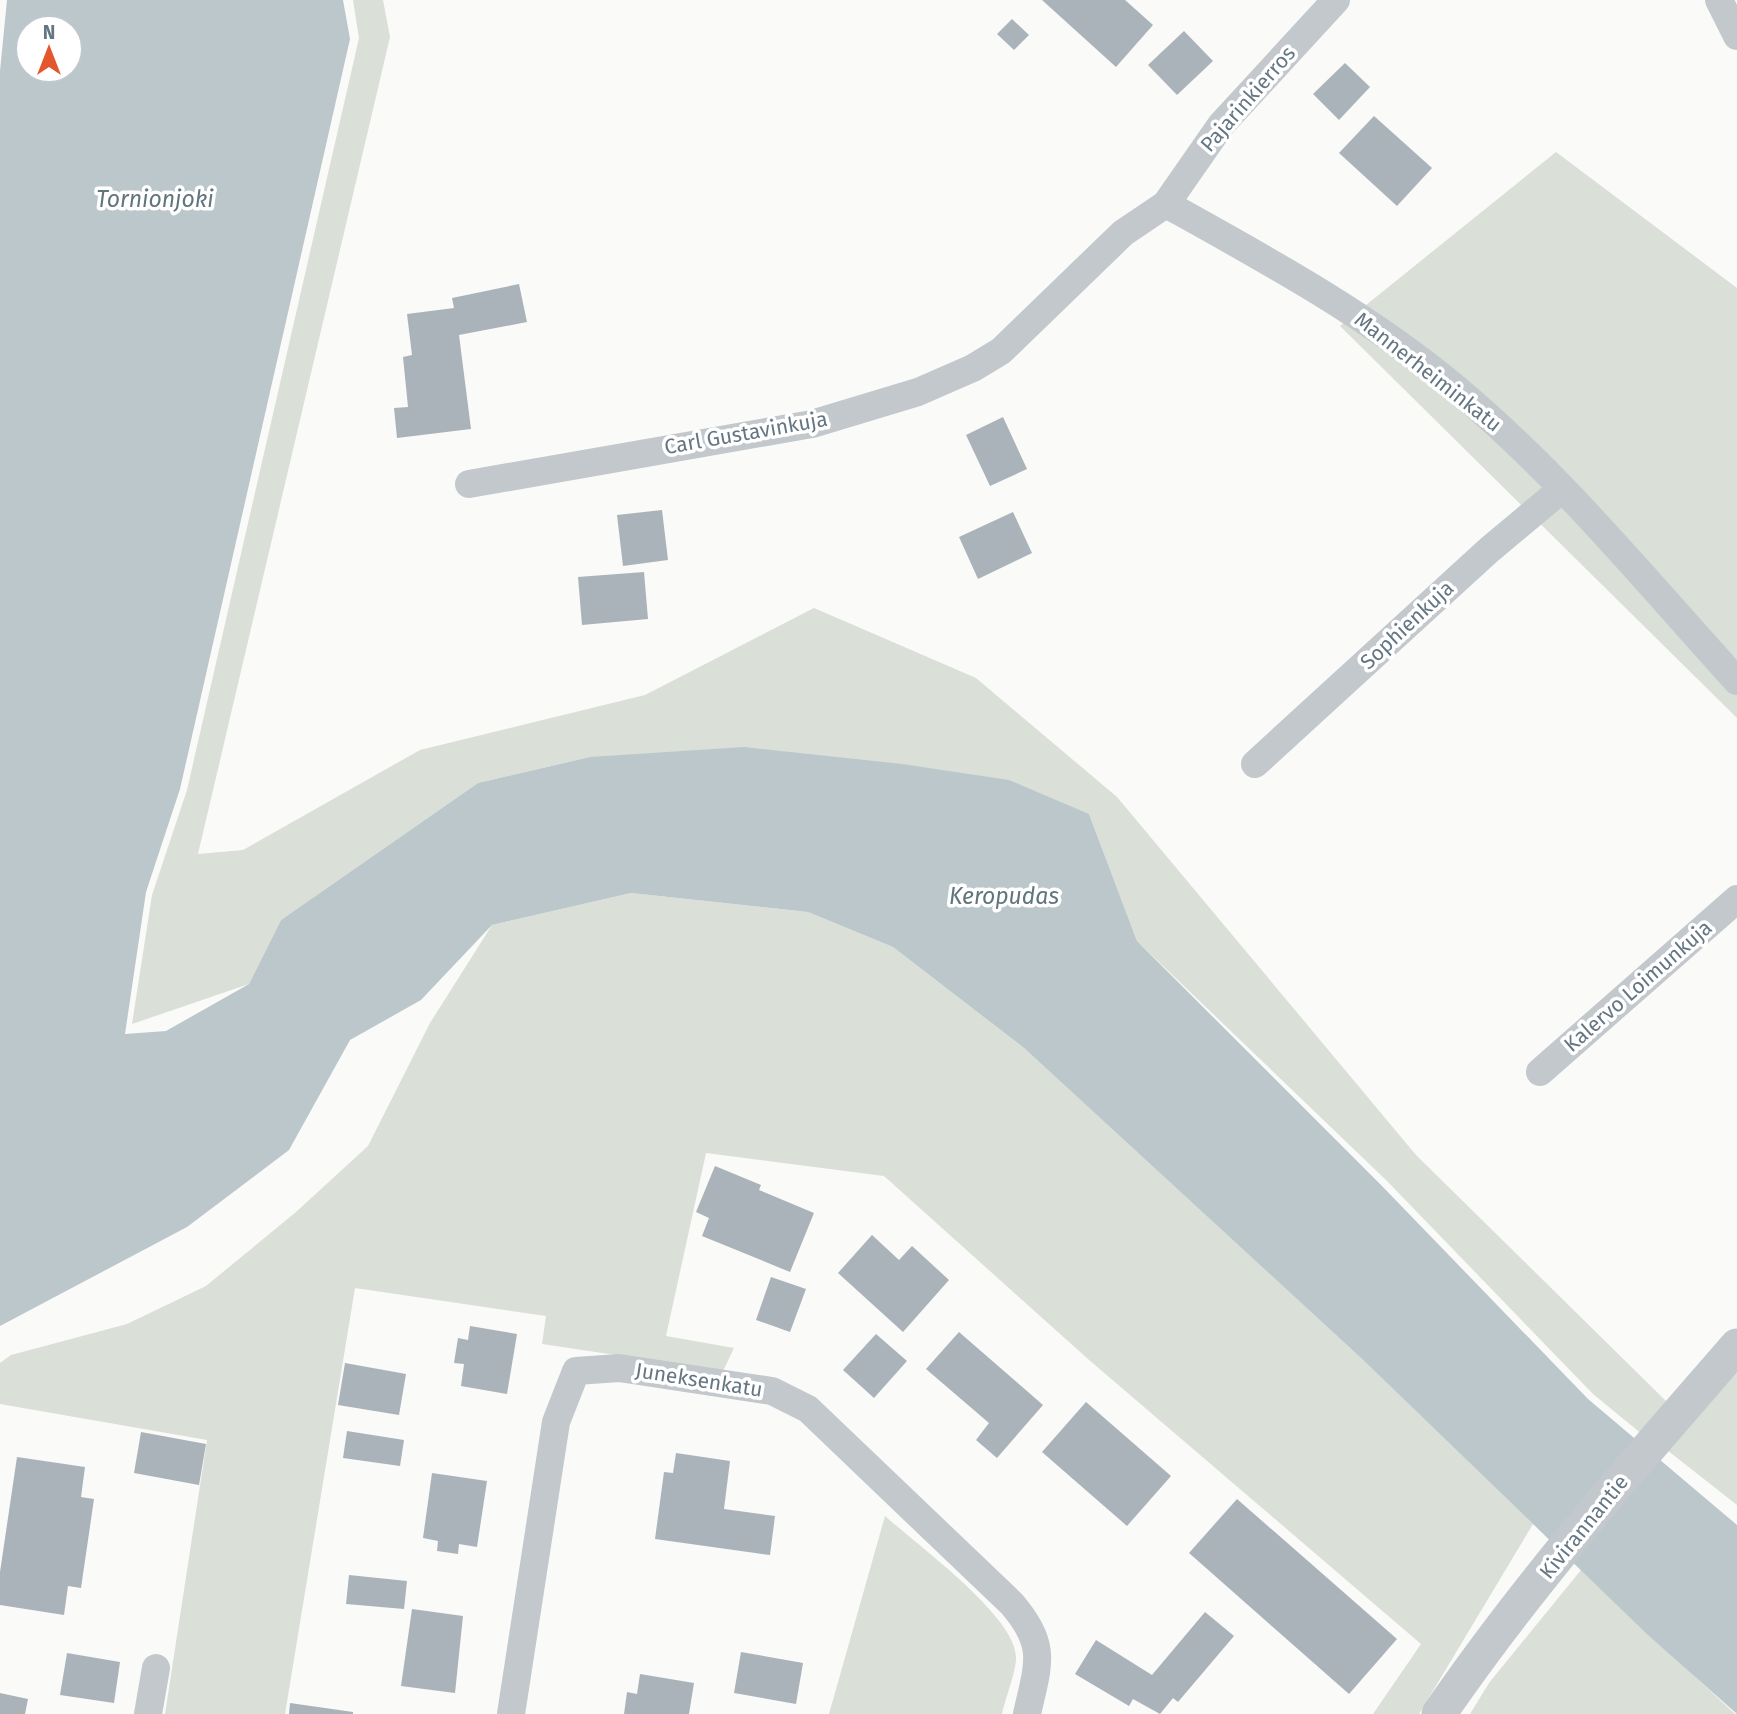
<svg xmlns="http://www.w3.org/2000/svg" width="1737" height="1714" font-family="'Fira Sans',sans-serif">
	<rect width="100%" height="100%" fill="#fafaf8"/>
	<g fill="#dadfd7">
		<path d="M353 0H383L390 37 198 854 243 850 420 750 645 695 814 608 976 678 1117 797 1416 1155 1668 1403 1643 1435 1593 1394 1387 1181 1137 941 1089 814 590 757 478 783 281 920 249 984 132 1024 152 895 187 790 359 38Z"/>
		<path d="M1556 152 1737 288V718L1340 326Z"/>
		<path d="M631 893 808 912 893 947 1024 1048 1361 1358 1533 1524 1419 1714H1373L1421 1644 1088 1359 884 1176 706 1153 666 1336 734 1348 723 1371 542 1344 546 1316 355 1288 285 1714H165L207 1440 0 1404V1363L11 1355 127 1324 206 1286 296 1212 368 1146 430 1023 492 925Z"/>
		<path d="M1737 1373V1505L1667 1450Z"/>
		<path d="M885 1516C916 1544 1014 1615 1016 1656 1017 1670 1005 1699 1002 1714H829Z"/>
		<path d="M1581 1570 1735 1714H1470L1489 1683Z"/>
	</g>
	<path fill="#bbc7cb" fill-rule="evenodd" d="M7 0H343L350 39 180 789 146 892 125 1034 166 1031 249 984 281 920 478 783 590 757 744 747 902 764 1009 780 1089 814 1137 941 1381 1185 1588 1399 1737 1525V1714L1648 1635 1361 1358 1024 1048 893 947 808 912 631 893 492 925 421 1000 350 1040 289 1150 187 1227 0 1326V71ZM28 28H70V70H28Z"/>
	<g fill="#aab3b9">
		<path d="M1042 0H1125L1153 25 1116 67Z"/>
		<path d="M1012 19 1029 35 1014 50 997 34Z"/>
		<path d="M1184 31 1213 61 1177 95 1148 65Z"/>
		<path d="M1345 63 1370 87 1339 120 1313 94Z"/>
		<path d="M1374 116 1432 168 1397 206 1339 153Z"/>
		<path d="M519 284 527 322 459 335 471 429 397 438 394 408 408 407 403 357 412 355 407 314 454 308 452 298Z"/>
		<path d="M1003 417 1027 469 990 486 966 435Z"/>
		<path d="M662 510 668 560 623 566 617 515Z"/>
		<path d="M1013 512 1032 553 978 579 959 537Z"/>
		<path d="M644 572 648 619 582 625 578 577Z"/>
		<path d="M715 1166 761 1185 759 1190 814 1213 790 1272 702 1236 709 1218 696 1212Z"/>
		<path d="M872 1235 899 1260 912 1246 949 1280 903 1332 838 1273Z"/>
		<path d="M771 1277 806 1289 790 1332 756 1320Z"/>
		<path d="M470 1326 517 1334 507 1394 461 1386 464 1364 454 1363 458 1338 468 1340Z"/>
		<path d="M959 1332 1043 1405 997 1458 976 1440 989 1423 926 1369Z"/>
		<path d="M876 1334 907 1361 874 1398 843 1370Z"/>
		<path d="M345 1363 406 1374 399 1415 338 1405Z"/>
		<path d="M1086 1402 1171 1476 1127 1526 1042 1452Z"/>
		<path d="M347 1431 404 1440 400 1466 343 1458Z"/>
		<path d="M141 1432 206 1444 199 1485 134 1473Z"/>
		<path d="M676 1453 730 1461 724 1509 775 1516 770 1555 655 1539 664 1472 673 1473Z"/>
		<path d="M17 1457 85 1467 81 1497 94 1499 81 1588 68 1586 64 1615 0 1605V1572Z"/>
		<path d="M432 1473 487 1481 477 1547 459 1544 458 1554 437 1551 438 1541 423 1538Z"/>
		<path d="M1237 1499 1397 1639 1349 1694 1189 1553Z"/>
		<path d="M349 1575 407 1581 404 1609 346 1604Z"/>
		<path d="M412 1609 463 1616 455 1693 401 1686Z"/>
		<path d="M1205 1612 1234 1636 1178 1702 1173 1698 1160 1714 1133 1699 1129 1706 1075 1674 1096 1640 1152 1675Z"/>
		<path d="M741 1652 803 1663 796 1704 734 1693Z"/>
		<path d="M67 1653 120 1662 114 1703 60 1695Z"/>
		<path d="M640 1674 694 1683 689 1714H624L627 1692 637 1694Z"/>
		<path d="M0 1693 28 1699 25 1714H0Z"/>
		<path d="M290 1703 353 1712V1714H289Z"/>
	</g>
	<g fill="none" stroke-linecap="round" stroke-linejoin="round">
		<g stroke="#c3c8cc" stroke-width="28">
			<path d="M1719 0 1737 36"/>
			<path d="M1166 204C1265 259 1366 314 1453 386 1558 473 1646 581 1737 681"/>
			<path d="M469 484 812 424 918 392 973 368 1001 351 1123 233 1166 204 1221 125 1336 0"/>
			<path d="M1255 764 1489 550 1562 489"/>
			<path d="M1540 1072 1737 899"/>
			<path d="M148 1714 156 1668"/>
			<path d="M511 1714 556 1422 576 1371 619 1368 772 1391 808 1409 1012 1604C1048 1646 1038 1664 1027 1714"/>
		</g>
		<path stroke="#c3c8cc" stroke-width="35" d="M1439 1714C1528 1584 1634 1464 1737 1346"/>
	</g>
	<g text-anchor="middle" stroke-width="7" stroke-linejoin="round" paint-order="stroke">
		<g font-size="21" fill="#657683" stroke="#fff">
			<text transform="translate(1248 99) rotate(-49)" y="7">Pajarinkierros</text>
			<text transform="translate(1428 372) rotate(38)" y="7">Mannerheiminkatu</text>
			<text transform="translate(746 433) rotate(-10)" y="7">Carl Gustavinkuja</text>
			<text transform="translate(1407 625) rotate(-43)" y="7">Sophienkuja</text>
			<text transform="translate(1638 986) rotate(-41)" y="7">Kalervo Loimunkuja</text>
			<text transform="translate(699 1380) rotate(9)" y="7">Juneksenkatu</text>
			<text transform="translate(1584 1527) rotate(-51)" y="7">Kivirannantie</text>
		</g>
		<g font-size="23" font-style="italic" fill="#60757c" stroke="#fff">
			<text x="155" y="207">Tornionjoki</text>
			<text x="1004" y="904">Keropudas</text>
		</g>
	</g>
	<g transform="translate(49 49)"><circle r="33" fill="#ffffff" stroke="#c1c8cd" stroke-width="2"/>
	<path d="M0-5L12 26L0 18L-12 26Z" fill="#e4572e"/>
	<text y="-10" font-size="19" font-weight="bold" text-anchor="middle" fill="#657683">N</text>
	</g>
</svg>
